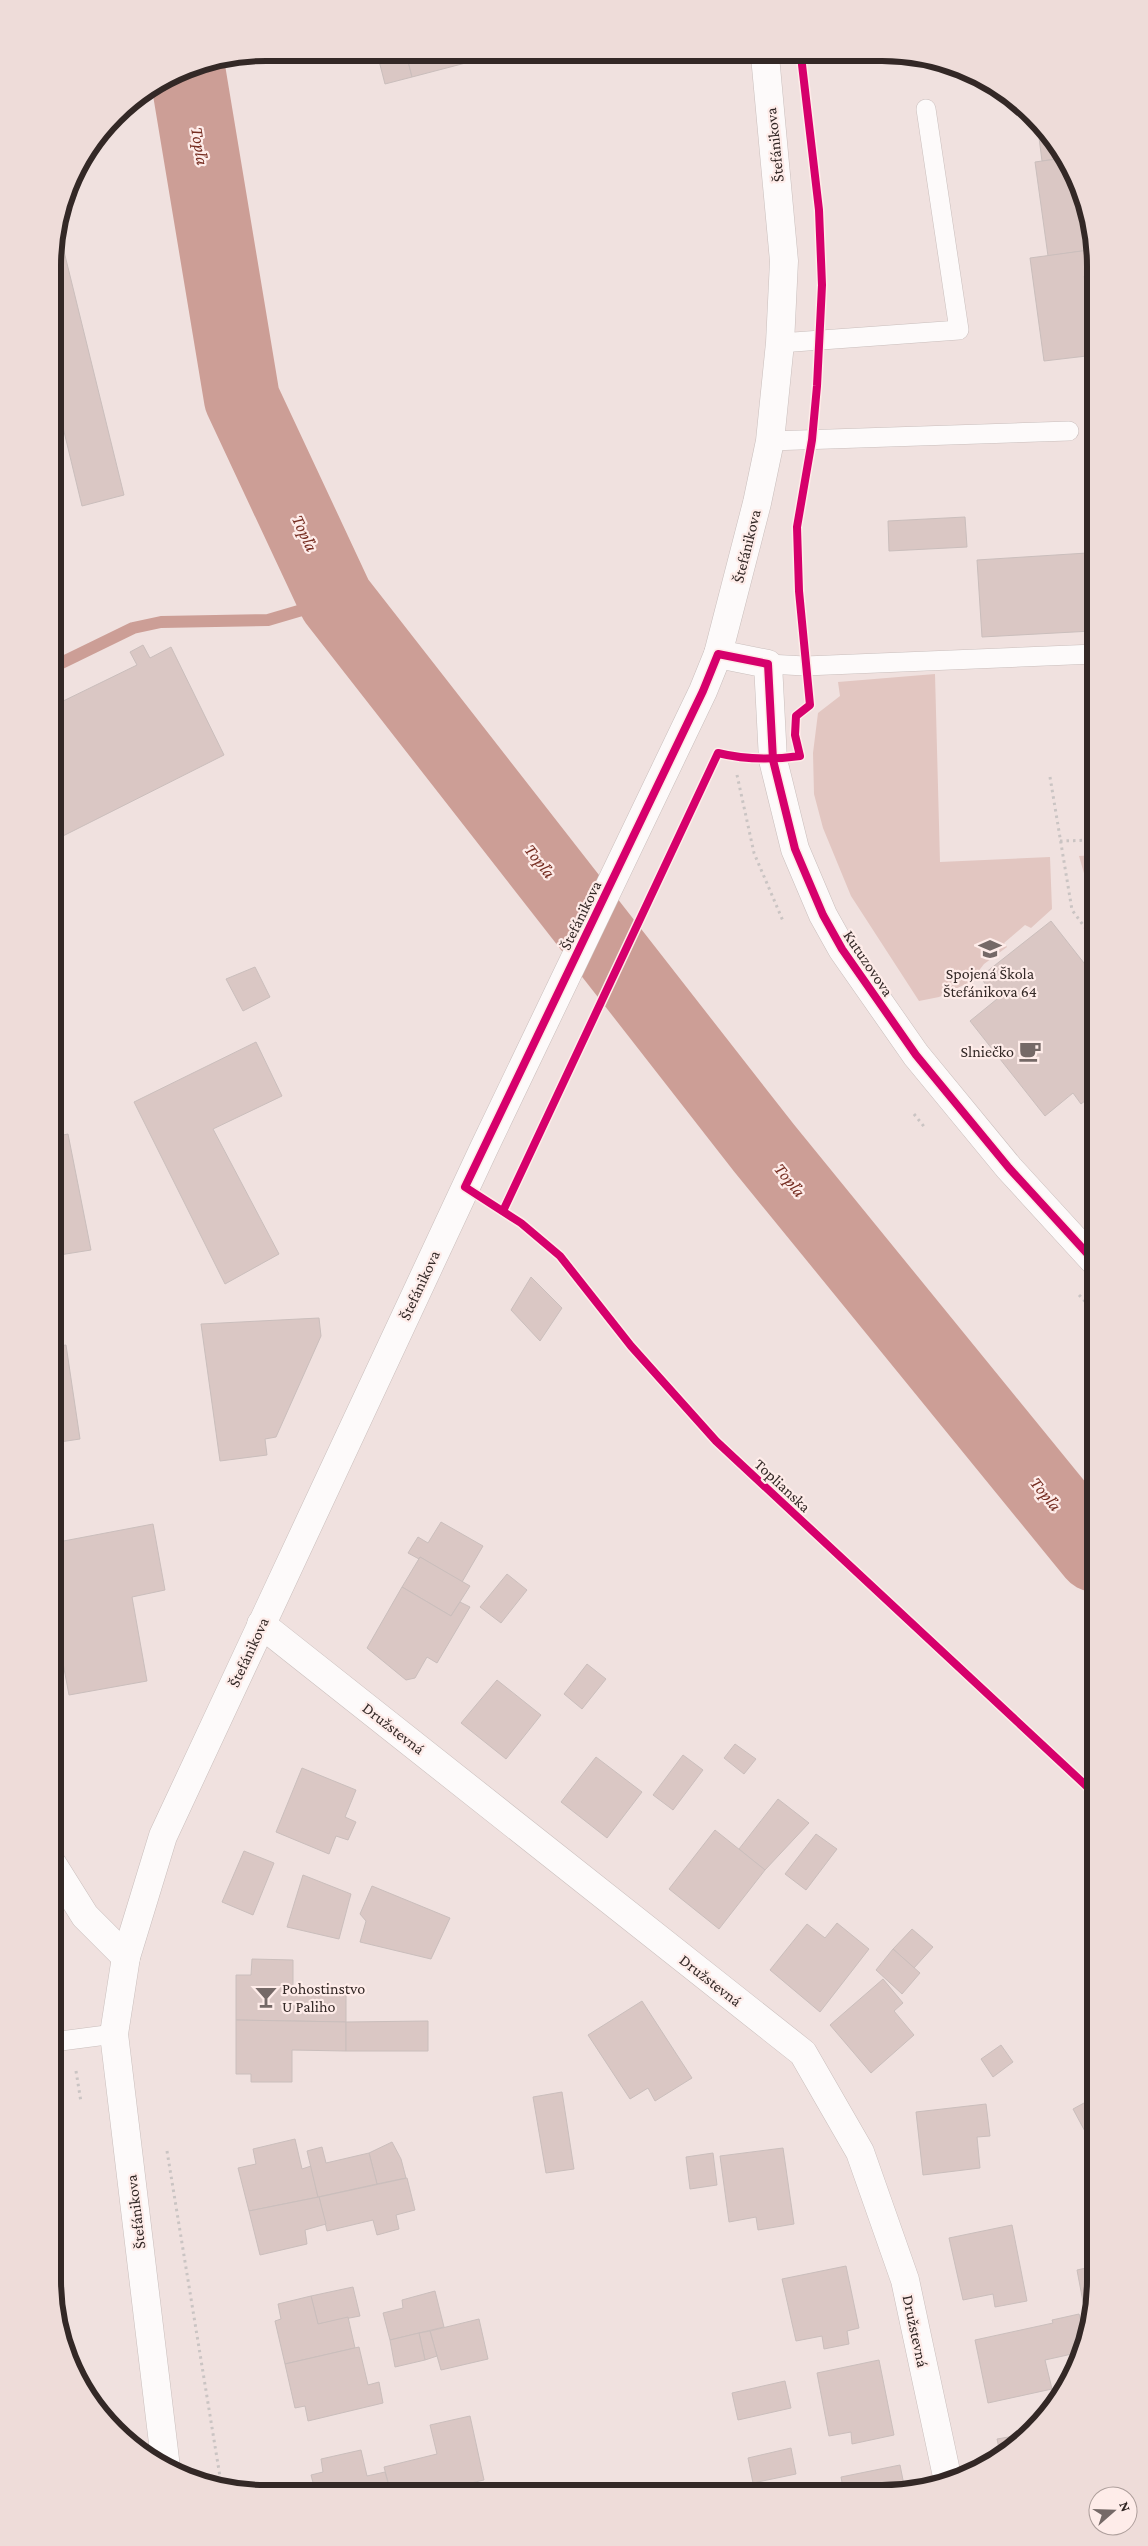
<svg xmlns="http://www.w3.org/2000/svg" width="1148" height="2546" font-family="'Crimson Pro',serif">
	<rect width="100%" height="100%" fill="#f0e1df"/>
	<g fill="#e2c6c1">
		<path d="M935 674 940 862 1050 857 1052 909 1031 928 1025 925 1004 943 1007 947 984 964 970 982 939 997 919 1001 851 896 823 828 814 794 813 753 818 713 840 696 838 682Z"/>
		<path d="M1095 855V911L1079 856Z"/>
	</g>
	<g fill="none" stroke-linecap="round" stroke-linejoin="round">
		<path stroke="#cc9e96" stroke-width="12" d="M53 667 133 628 161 622 268 620 336 600"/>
		<path stroke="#cc9e96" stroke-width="76" d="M187 68 242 399 336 600 764 1148 1095 1554"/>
	</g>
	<g fill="#dac7c4" stroke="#cabebc">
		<path d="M377 53H406L412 77 385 84Z"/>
		<path d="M406 53 500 54 412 77Z"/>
		<path d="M1037 122 1060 148 1064 158 1042 161Z"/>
		<path d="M1064 158 1082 197 1089 250 1048 256 1035 162Z"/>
		<path d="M59 231 124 495 82 506 53 386V252Z"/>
		<path d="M1089 250 1093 276H1084L1091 329H1095V355L1044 361 1030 258Z"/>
		<path d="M965 517 967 547 889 551 888 521Z"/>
		<path d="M1087 553 1092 631 982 637 977 560Z"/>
		<path d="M1087 553H1095V631H1092Z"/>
		<path d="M143 645 150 658 171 647 224 755 53 841V706L137 665 130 652Z"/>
		<path d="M1051 921 1095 977V1093L1081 1104 1073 1093 1045 1116 970 1021 997 999 980 977Z"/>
		<path d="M255 967 270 997 243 1011 226 979Z"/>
		<path d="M256 1042 282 1096 213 1129 279 1254 225 1284 134 1102Z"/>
		<path d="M68 1134 91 1250 53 1256V1137Z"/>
		<path d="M531 1277 562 1308 540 1341 511 1310Z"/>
		<path d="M319 1318 321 1336 276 1437 265 1439 267 1455 220 1461 201 1324Z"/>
		<path d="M66 1345 80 1439 53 1443V1347Z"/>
		<path d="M441 1522 483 1546 462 1582 420 1557 419 1559 408 1553 418 1537 428 1543Z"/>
		<path d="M153 1524 165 1590 132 1597 147 1681 69 1695 53 1610V1543Z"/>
		<path d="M420 1557 470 1586 451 1616 402 1587Z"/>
		<path d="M507 1574 527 1590 501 1623 480 1607Z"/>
		<path d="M402 1587 451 1616 460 1602 470 1607 437 1663 427 1657 415 1678 406 1680 367 1648Z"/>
		<path d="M587 1664 606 1679 582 1709 564 1694Z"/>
		<path d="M497 1680 541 1715 506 1759 461 1723Z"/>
		<path d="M735 1744 756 1759 744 1774 724 1758Z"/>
		<path d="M683 1755 703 1770 673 1810 653 1795Z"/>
		<path d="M596 1757 642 1792 607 1838 561 1802Z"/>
		<path d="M302 1768 356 1790 345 1817 356 1822 348 1840 336 1836 329 1854 276 1832Z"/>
		<path d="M778 1799 809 1823 765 1870 739 1849Z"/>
		<path d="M715 1830 765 1870 719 1929 669 1889Z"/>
		<path d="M816 1834 837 1849 806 1890 785 1874Z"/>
		<path d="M244 1851 274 1863 253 1915 222 1902Z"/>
		<path d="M303 1875 351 1894 339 1939 287 1927Z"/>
		<path d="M372 1886 450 1918 431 1959 360 1942 366 1921 360 1914Z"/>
		<path d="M837 1923 869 1949 820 2012 770 1970 807 1924 825 1938Z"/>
		<path d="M912 1929 933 1947 914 1968 893 1949Z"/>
		<path d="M893 1949 920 1973 902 1994 876 1970Z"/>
		<path d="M252 1959 293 1960V1992L346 1993V2022L236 2020V1975H251Z"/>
		<path d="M883 1979 903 2003 894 2011 914 2035 871 2073 830 2025Z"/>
		<path d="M642 2001 692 2078 655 2101 648 2088 630 2099 588 2035Z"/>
		<path d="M236 2020 346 2022V2051L292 2050V2082H251V2074H236Z"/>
		<path d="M428 2021V2051H346V2022Z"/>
		<path d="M1001 2045 1013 2062 993 2077 981 2059Z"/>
		<path d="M562 2092 574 2169 546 2173 533 2097Z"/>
		<path d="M1095 2097V2150L1073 2109Z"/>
		<path d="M986 2104 990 2136 977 2137 980 2168 923 2175 916 2112Z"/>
		<path d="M295 2139 302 2169 311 2166 318 2197 249 2211 238 2168 256 2164 253 2149Z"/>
		<path d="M392 2142 401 2159 406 2178 377 2184 369 2153Z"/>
		<path d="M322 2147 326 2163 369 2153 377 2184 318 2197 307 2151Z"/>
		<path d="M783 2148 794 2224 758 2230 756 2217 729 2222 720 2156Z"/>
		<path d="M713 2153 717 2185 690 2189 686 2157Z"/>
		<path d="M407 2178 415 2210 396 2215 399 2229 377 2235 373 2220 327 2231 319 2197Z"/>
		<path d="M319 2197 326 2224 305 2230 307 2244 260 2255 249 2211Z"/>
		<path d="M1012 2225 1027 2301 995 2307 993 2294 963 2300 949 2238Z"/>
		<path d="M846 2266 859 2328 847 2331 849 2344 824 2349 822 2336 796 2341 782 2279Z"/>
		<path d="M1095 2266V2294L1092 2305 1084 2307 1077 2270Z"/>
		<path d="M353 2287 360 2316 318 2324 311 2296Z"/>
		<path d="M435 2291 444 2327 390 2340 383 2313 403 2308 402 2300Z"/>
		<path d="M311 2296 318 2324 348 2317 355 2348 285 2364 275 2321 281 2319 278 2304Z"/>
		<path d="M1079 2314 1085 2336 1081 2352 1045 2360 1052 2389 988 2403 975 2340 1053 2323 1052 2320Z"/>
		<path d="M479 2319 488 2359 441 2370 430 2331Z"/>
		<path d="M430 2331 437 2356 425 2360 419 2333Z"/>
		<path d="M419 2333 425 2360 395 2367 390 2340Z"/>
		<path d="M359 2347 368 2385 379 2382 383 2403 308 2421 305 2406 295 2408 285 2364Z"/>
		<path d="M879 2360 894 2435 852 2444 851 2432 829 2436 817 2373Z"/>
		<path d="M785 2381 791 2408 738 2420 732 2393Z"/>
		<path d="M470 2416 484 2480 436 2491 390 2490 384 2467 437 2454 430 2425Z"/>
		<path d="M1026 2434 1001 2457 997 2439Z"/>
		<path d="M791 2448 796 2474 753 2483 748 2458Z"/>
		<path d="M361 2450 367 2476 385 2472 390 2490H315L311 2475 323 2472 321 2459Z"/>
		<path d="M900 2465 905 2490 882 2494 844 2493 841 2477Z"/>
	</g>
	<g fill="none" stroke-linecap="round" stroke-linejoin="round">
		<defs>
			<g id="lane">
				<path d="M780 343 959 330 926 109"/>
				<path d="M770 441 1069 431"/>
				<path d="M768 664 805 666 1095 654"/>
				<path d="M53 2042 114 2034"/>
			</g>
			<g id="street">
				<path d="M718 654 768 664 773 760 795 849 823 915 842 949 916 1055 1009 1168 1095 1262"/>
				<path d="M261 1624 803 2053 860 2152 905 2280 948 2481"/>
				<path d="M53 1865 85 1916 126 1957"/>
			</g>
			<path id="secondary" d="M166 2468 114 2034 126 1957 163 1836 484 1148 703 691 718 654 757 503 770 441 780 343 784 261 765 56"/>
		</defs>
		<use href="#lane" stroke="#c9bebc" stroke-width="20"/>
		<use href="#street" stroke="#c9bebc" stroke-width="29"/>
		<use href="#secondary" stroke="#c9bebc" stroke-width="29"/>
		<g stroke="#cac4c3" stroke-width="3" stroke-dasharray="2.5 4" stroke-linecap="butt">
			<path d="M737 775 754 853 783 921"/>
			<path d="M1050 777 1072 910 1095 941"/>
			<path d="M1060 841 1095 840"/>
			<path d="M914 1114 926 1129"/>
			<path d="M1079 1295 1095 1312"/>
			<path d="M76 2071 81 2102"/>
			<path d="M167 2151 222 2489"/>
		</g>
		<use href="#lane" stroke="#fdfafa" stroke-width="19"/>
		<use href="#street" stroke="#fdfafa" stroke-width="28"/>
		<use href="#secondary" stroke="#fdfafa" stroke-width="28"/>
		<defs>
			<g id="cycleway">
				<path d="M503 1211 718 753C746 760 772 760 800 756L795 735 796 716 810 705 799 591 797 527 812 440 817 386 822 285 819 210 801 56"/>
				<path d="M1095 1794 716 1441 631 1346 560 1256 521 1223 465 1187 703 691 718 654 768 664 773 760 795 849 823 915 842 949 916 1055 1009 1168 1095 1262"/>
			</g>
		</defs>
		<use href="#cycleway" stroke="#feece9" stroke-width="11"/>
		<use href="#cycleway" stroke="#d6006c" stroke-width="8"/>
	</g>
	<defs>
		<symbol id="school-bare" viewBox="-9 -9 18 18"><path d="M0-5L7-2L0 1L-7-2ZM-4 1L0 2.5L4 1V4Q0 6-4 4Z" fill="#756967" stroke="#feece9" stroke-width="2.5" paint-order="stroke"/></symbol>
		<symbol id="cafe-bare" viewBox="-9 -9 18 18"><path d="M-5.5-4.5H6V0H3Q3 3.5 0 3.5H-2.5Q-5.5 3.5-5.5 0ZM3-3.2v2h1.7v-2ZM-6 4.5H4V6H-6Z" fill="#756967" stroke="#feece9" stroke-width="2.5" paint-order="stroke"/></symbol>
		<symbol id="bar-bare" viewBox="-9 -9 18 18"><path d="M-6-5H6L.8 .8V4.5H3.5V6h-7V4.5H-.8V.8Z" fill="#756967" stroke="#feece9" stroke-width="2.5" paint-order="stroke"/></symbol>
	</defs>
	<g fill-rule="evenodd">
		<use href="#school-bare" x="974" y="933" width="32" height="32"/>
		<use href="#cafe-bare" x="1014" y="1035" width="32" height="32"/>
		<use href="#bar-bare" x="250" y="1981" width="32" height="32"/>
	</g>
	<g text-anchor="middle" stroke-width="4.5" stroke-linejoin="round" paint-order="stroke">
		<g font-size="16" fill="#332826" stroke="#feece9">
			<text transform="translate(774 145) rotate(-96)" y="6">Štefánikova</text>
			<text transform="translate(746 546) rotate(-76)" y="6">Štefánikova</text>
			<text transform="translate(580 915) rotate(-64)" y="6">Štefánikova</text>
			<text transform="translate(869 963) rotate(56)" y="6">Kutuzovova</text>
			<text transform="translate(419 1285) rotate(-65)" y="6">Štefánikova</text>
			<text transform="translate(783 1485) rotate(43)" y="6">Toplianska</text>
			<text transform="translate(248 1652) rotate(-65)" y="6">Štefánikova</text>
			<text transform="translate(394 1728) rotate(38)" y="6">Družstevná</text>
			<text transform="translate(711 1980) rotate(38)" y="6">Družstevná</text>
			<text transform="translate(135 2212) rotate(-97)" y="6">Štefánikova</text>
			<text transform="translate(916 2331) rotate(78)" y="6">Družstevná</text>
		</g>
		<g font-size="16" fill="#332826" stroke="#feece9">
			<text x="990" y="979">Spojená Škola<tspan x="990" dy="18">Štefánikova 64</tspan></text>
			<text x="1014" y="1057" text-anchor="end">Slniečko</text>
			<text x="282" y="1994" text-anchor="start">Pohostinstvo<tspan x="282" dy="18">U Paliho</tspan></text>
		</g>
		<g font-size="18" font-style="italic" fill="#762d21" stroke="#feece9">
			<text transform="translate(200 146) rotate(81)" y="6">Topľa</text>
			<text transform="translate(305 533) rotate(65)" y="6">Topľa</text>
			<text transform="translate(540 861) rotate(52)" y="6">Topľa</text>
			<text transform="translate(790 1180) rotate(51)" y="6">Topľa</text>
			<text transform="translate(1046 1494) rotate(51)" y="6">Topľa</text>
		</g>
	</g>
	<path d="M0 0H1148V2546H0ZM266 61H882A205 205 0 0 1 1087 266V2280A205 205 0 0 1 882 2485H266A205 205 0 0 1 61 2280V266A205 205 0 0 1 266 61Z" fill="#eedcd9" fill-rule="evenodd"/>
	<path fill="none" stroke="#332826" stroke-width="6" d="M266 61H882A205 205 0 0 1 1087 266V2280A205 205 0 0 1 882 2485H266A205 205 0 0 1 61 2280V266A205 205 0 0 1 266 61Z"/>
	<g transform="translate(1113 2511) rotate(70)"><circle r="24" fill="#feece9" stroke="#ad9e9b"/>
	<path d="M0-4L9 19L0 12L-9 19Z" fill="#756967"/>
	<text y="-8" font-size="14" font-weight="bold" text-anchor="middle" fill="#332826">N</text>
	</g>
</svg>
